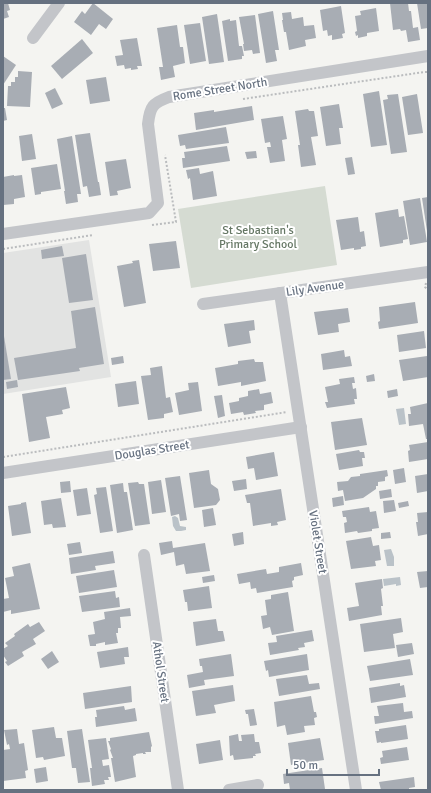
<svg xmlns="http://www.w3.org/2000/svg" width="431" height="793" font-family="Signika,sans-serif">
	<rect width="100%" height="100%" fill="#f4f4f1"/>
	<path fill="#e2e3e2" d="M89 240 111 377 3 394V253Z"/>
	<path fill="#d5dbd2" d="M325 186 337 265 191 288 178 209Z"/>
	<g fill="#bac2c8">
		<path d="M404 408 406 424 399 425 396 409Z"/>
		<path d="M175 516 178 518 180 526 186 527V530L181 531H176L173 526 172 517Z"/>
		<path d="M391 549 394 557V566H387L384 550Z"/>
		<path d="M400 577 401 585 396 586V584L384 586 383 579Z"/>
	</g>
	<g fill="#a8adb4">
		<path d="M3 3H8L10 10 7 11 9 17 3 19Z"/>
		<path d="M93 3 113 19 106 29 99 24 91 35 74 22 82 11 85 14Z"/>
		<path d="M390 3H408L409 11H411L413 28 418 27 420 40 408 42 406 30 401 31 400 29 393 30Z"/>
		<path d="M417 3H428V28L421 29Z"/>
		<path d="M341 6 345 33 342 34 343 38 332 40V35L328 36 327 30 323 31 320 10Z"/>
		<path d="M376 8 379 31 367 33V36L358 38V35L356 36 355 32 357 31 355 16 361 15 360 11Z"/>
		<path d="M273 11 279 50H275L277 61 266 63 258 14Z"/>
		<path d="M291 12 292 19 303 17 304 26 314 25 316 38 305 40 306 46 289 50 286 32H284L282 20H283L282 13Z"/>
		<path d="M217 14 224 62 209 64 202 17Z"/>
		<path d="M255 15 260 53 253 54 252 50 244 51 243 44H244L239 17Z"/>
		<path d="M230 19V21L236 20 239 46H242L244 56H242V59L228 61 222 21Z"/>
		<path d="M200 23 206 61 190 64 184 25Z"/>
		<path d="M177 25 180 47H183L185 63 173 66 175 77 161 80 159 67H163L157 28Z"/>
		<path d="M137 38 142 66H137L138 69 131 70V68L125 69 124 65 117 66 115 56 123 55 120 40Z"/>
		<path d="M82 39 93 53 62 79 51 66Z"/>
		<path d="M3 56 16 65 3 85Z"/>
		<path d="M18 71 32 72 30 107 7 106 8 86H11V82H15V77H18Z"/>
		<path d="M106 77 110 101 90 104 86 80Z"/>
		<path d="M55 88 63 104 52 109 45 93Z"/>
		<path d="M379 91 387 145 371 147 363 94Z"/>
		<path d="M398 94 407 152 391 154 383 100 388 99 387 95Z"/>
		<path d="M417 94 423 133 408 135 402 97Z"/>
		<path d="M339 104 343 128H339L341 144 326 146 320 107Z"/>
		<path d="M252 106 254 120 196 130 194 113 214 110V112Z"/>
		<path d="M3 108H5L7 120 3 121Z"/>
		<path d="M308 109 309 111H314L318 136 311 137 316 165 301 167 298 145H300L295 111Z"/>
		<path d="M283 116 287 139 282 140 285 161 270 163 267 147H271L270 142 265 143 261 119Z"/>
		<path d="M226 127 229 143 186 149 185 145 180 146 178 135Z"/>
		<path d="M90 133 98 182H99L101 195 89 197 87 186 83 187 75 135Z"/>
		<path d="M32 134 36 159 22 161 19 136Z"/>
		<path d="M72 136 81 194H77L78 202 66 204 64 191H65L57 139Z"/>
		<path d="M227 146 230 161 183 168 182 158H185L184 152Z"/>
		<path d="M256 151 257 158 247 159 245 152Z"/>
		<path d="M352 157 355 174 348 175 345 158Z"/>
		<path d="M126 159 131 188 117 191 118 195 110 196 105 162Z"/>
		<path d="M57 164 61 189 41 192V194L35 195 31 168Z"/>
		<path d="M199 168 200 174 213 171 217 196 193 200 190 178 188 179 186 170Z"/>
		<path d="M14 175V176L22 175 25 197 14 199V204L3 205V177Z"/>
		<path d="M428 197V231H427L422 198Z"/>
		<path d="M420 198 427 242 410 245 403 201Z"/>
		<path d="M398 209 399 217 404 216 408 239 403 240V243L380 247 375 213Z"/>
		<path d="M358 217 360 232 364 231 366 246 361 247V249L354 250V248L341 250 336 220Z"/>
		<path d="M176 241 180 268 153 271 149 244Z"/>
		<path d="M62 246 64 256 42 259 41 250Z"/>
		<path d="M86 254 93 300 69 303 62 258Z"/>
		<path d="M139 260 146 303 124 307 117 266 133 263 132 261Z"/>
		<path d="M415 302 418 323 379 329 378 322 380 321 379 307Z"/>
		<path d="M95 307 104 364 79 368 80 371 18 380 14 358 76 348 71 311Z"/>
		<path d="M348 308 350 322 338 324 339 332 318 335 314 312Z"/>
		<path d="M254 320 255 330 249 331 251 343 228 347 224 324Z"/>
		<path d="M3 330 11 379 3 380Z"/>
		<path d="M424 331 426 348 399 352 397 335Z"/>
		<path d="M344 350 345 357 350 356 352 366 323 370 321 354Z"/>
		<path d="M123 356 124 363 112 365 111 358Z"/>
		<path d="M427 356 428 377 403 381 399 360Z"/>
		<path d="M254 359 255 362H263L266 381 241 386V382L218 386 215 368 238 364V361Z"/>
		<path d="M162 366 166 398 170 397 173 412 164 414V418L148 420 141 376 151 375 150 368Z"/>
		<path d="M374 374 375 381 367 382 366 376Z"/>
		<path d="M354 377 355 383H352L353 389 356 388 357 399H354L355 404 327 408 325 402H328L325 387 340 384 339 379Z"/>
		<path d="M17 380 18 387 7 389 6 382Z"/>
		<path d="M136 381 139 404 118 407 115 384Z"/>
		<path d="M198 382 202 411 179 415 175 393 189 390 188 383Z"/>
		<path d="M66 387 70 408 62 410 63 414 46 417 50 438 29 442 22 394Z"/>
		<path d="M259 389 260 394 271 392 273 403 264 405V410L255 411 256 413 244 415 243 412 231 414 229 403 239 401V398L248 396V391Z"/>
		<path d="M397 389 398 396 388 398 387 391Z"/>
		<path d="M222 395 225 416 218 418 214 396Z"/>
		<path d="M428 403V439H426L423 424 409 426 408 414H411L410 407Z"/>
		<path d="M362 418 367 445 335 450 331 422Z"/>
		<path d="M428 442V459L409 462 408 451 410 450 409 445Z"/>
		<path d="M359 450 360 452H364L365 458H362L363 466 339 470 336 454Z"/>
		<path d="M274 452 278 476 256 480 254 468 248 469 246 457Z"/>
		<path d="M404 468 406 482 395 484 393 470Z"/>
		<path d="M209 470 211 484 218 489 220 500 216 505 194 508 189 473Z"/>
		<path d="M387 470 388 476 385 477V481L378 482V486H376V489L363 498 345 501 343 490 338 491 337 482 348 481 351 477 360 476V474Z"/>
		<path d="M428 474V491L417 493 415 476Z"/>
		<path d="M180 476 187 520 180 521 179 514 171 516 165 478Z"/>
		<path d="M246 479 247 489 234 491 232 481Z"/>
		<path d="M161 480 166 512 152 514 148 482Z"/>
		<path d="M70 481 71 492 61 493 60 482Z"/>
		<path d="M138 482 139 484H144L150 524 135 526 128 483Z"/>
		<path d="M123 483 124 492H127L133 530 117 533 110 485Z"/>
		<path d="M106 487 113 531 100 533 94 495 97 494 96 488Z"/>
		<path d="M87 488 91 514 77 516 73 490Z"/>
		<path d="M281 489 286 520 277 522 278 525 271 526V523L253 526 250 503H247L245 495Z"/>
		<path d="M391 489 392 497 380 499 379 491Z"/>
		<path d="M343 496 344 505 333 507 332 498Z"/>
		<path d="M61 498 66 527 53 528 52 524 44 525 41 501Z"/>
		<path d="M394 500 396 511 384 513 383 501Z"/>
		<path d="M408 501 409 506 399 508 398 503Z"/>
		<path d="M26 502 31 533 12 536 8 506 21 504V503Z"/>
		<path d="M369 507 370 512 376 511 379 528 372 529V531L358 533 357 531 345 533 344 523 347 522 346 517H343L342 511Z"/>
		<path d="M213 508 216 525 204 527 202 510Z"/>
		<path d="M428 512V534L418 536 416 522H418L417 513Z"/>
		<path d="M243 532 244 544 234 546 232 534Z"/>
		<path d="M390 532 391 538 381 539V533Z"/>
		<path d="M371 537 373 546 379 545 381 560 375 561 376 566 351 569 346 541Z"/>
		<path d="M172 541 173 548 205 543 210 571 186 574 184 564 176 566 174 552 161 555 159 543Z"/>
		<path d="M80 542 82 553 69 555 67 544Z"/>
		<path d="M113 551 115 563 95 566 96 570 71 574 69 558Z"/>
		<path d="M30 563 40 609 11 614V610L3 612V599L9 598 5 578 14 576 12 567Z"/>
		<path d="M301 563 303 575 294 577V580L292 581 293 587 257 593 256 588 251 589 250 582 239 584 237 574 266 569 267 574 279 572V567Z"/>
		<path d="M114 570 117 587 79 593 76 576Z"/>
		<path d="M428 571V587L420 588 417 572Z"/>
		<path d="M214 575 215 581 203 583 202 577Z"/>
		<path d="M382 579 383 588 381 589 383 606H381L382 615 349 621 347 608 359 606 355 583Z"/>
		<path d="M209 586 212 608 188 611 187 602H185L183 590Z"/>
		<path d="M115 591 116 598 119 597 120 607 82 612 79 596Z"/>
		<path d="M288 592 294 631 272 635 270 627 263 629 261 616 267 615 265 600 271 599V595Z"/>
		<path d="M130 608 131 616 120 617 121 628H118V633H116L118 643 105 645V642L96 644V646H90L88 635 95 634 93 622 105 619 104 612Z"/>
		<path d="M401 618 403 632 393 634 395 648 364 652 360 624Z"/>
		<path d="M216 619 218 631H223L225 641 196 646 193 622Z"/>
		<path d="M39 622 45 631 33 639 36 644 22 652 24 656 8 666 5 662 7 661 3 655V649L8 646 5 643 15 636 14 634 28 624 30 627Z"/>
		<path d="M312 630 314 641 304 643 305 647 298 648 299 650 270 655 268 643 277 642 276 636Z"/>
		<path d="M412 643 414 654 398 657 396 645Z"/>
		<path d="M128 647 129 657H124L125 664 100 668 97 652Z"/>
		<path d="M52 651 59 662 48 669 41 659Z"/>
		<path d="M231 654 234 676 204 680 205 685 189 688 187 675 203 672 202 666H200L199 659Z"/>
		<path d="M307 654 309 670 269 677 268 670 266 671 264 661Z"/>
		<path d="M410 659 413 675 370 681 367 666Z"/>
		<path d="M307 675 309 684 319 683 320 689 279 696 276 679Z"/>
		<path d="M400 683V686L404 685 406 697 371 703 369 688Z"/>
		<path d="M233 685 235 701 214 705 216 713 196 716 192 691Z"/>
		<path d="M131 686 132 702 85 709 83 693Z"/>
		<path d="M311 696 314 712H316L317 717 314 718 315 725 304 726 305 732 287 735 285 725 277 727 274 702Z"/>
		<path d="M403 703 404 712 412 711 413 718 375 724 374 716H379L377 706Z"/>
		<path d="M124 706 125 710 135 708 137 721 96 727 95 717H97L96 710Z"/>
		<path d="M254 709 257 725 250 726 248 714H246L245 710Z"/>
		<path d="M406 725 408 739 381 743V742L377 743 375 731H379V729Z"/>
		<path d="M54 727 56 738H62L65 756 44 760 43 757 36 758 32 730Z"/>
		<path d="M17 729 19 744 24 743 28 770 25 771 26 778 3 781V750L10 749 9 744 7 745 4 730Z"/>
		<path d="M82 729 90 782 78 783 76 768H72L67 731Z"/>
		<path d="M149 732 152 746 151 747V752H145L146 754H143V753L136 754V755L133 756 136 777 115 782 111 758H113L110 750 111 749 108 741H110V738Z"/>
		<path d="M238 734 239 741H242L241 735 254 734 255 742H259L261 753 255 754 256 756H253V758L234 760 233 755 230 756 229 736Z"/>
		<path d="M106 738 109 759 102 760 103 766 109 765 111 777H108L109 780H104L105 784 92 786 90 768H92L88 740Z"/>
		<path d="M320 738 324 760 291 765 288 743Z"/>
		<path d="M220 740 223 760 199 764 196 744Z"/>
		<path d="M407 747 409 760 381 764 380 758 383 757 382 751Z"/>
		<path d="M46 767 48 781 36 783 34 769Z"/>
		<path d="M322 768 325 789 290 790 289 783 284 784 283 774Z"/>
		<path d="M414 777 415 787 409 788V790H381L379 782Z"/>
	</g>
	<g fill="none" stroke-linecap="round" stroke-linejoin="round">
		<g stroke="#babcbe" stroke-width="2" stroke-dasharray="2 2" stroke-linecap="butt">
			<path d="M243 99 424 72H428"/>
			<path d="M152 225 176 222 165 155"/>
			<path d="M3 249 93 235"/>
			<path d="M426 283 425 287 428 290"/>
			<path d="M3 457 287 412"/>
		</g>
		<g stroke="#c3c5c9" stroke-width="12">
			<path d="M33 38 59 3"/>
			<path d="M3 234 149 213 158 203 148 124C150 106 153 103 169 97L428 56"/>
			<path d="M280 293 356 790"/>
			<path d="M203 304 428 272"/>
			<path d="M3 473 301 427"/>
			<path d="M144 555 178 790"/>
			<path d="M229 790 258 785"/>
		</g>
	</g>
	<g text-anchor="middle" stroke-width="4" stroke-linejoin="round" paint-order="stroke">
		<g font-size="12" fill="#667180" stroke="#fff">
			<text transform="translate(220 89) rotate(-9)" y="4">Rome Street North</text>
			<text transform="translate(315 288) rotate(-8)" y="4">Lily Avenue</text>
			<text transform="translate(152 450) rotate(-9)" y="4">Douglas Street</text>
			<text transform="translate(318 542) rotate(81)" y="4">Violet Street</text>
			<text transform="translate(161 672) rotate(82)" y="4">Athol Street</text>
		</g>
		<g font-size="12" fill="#657764" stroke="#fff">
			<text x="258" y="234">St Sebastian's<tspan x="258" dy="14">Primary School</tspan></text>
		</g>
	</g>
	<rect width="431" height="793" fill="none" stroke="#667180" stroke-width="8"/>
	<path d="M287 769v6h92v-6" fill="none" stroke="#667180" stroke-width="2"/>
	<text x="293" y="769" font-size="12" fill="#667180" stroke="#ffffff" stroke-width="3" paint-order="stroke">50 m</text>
</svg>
